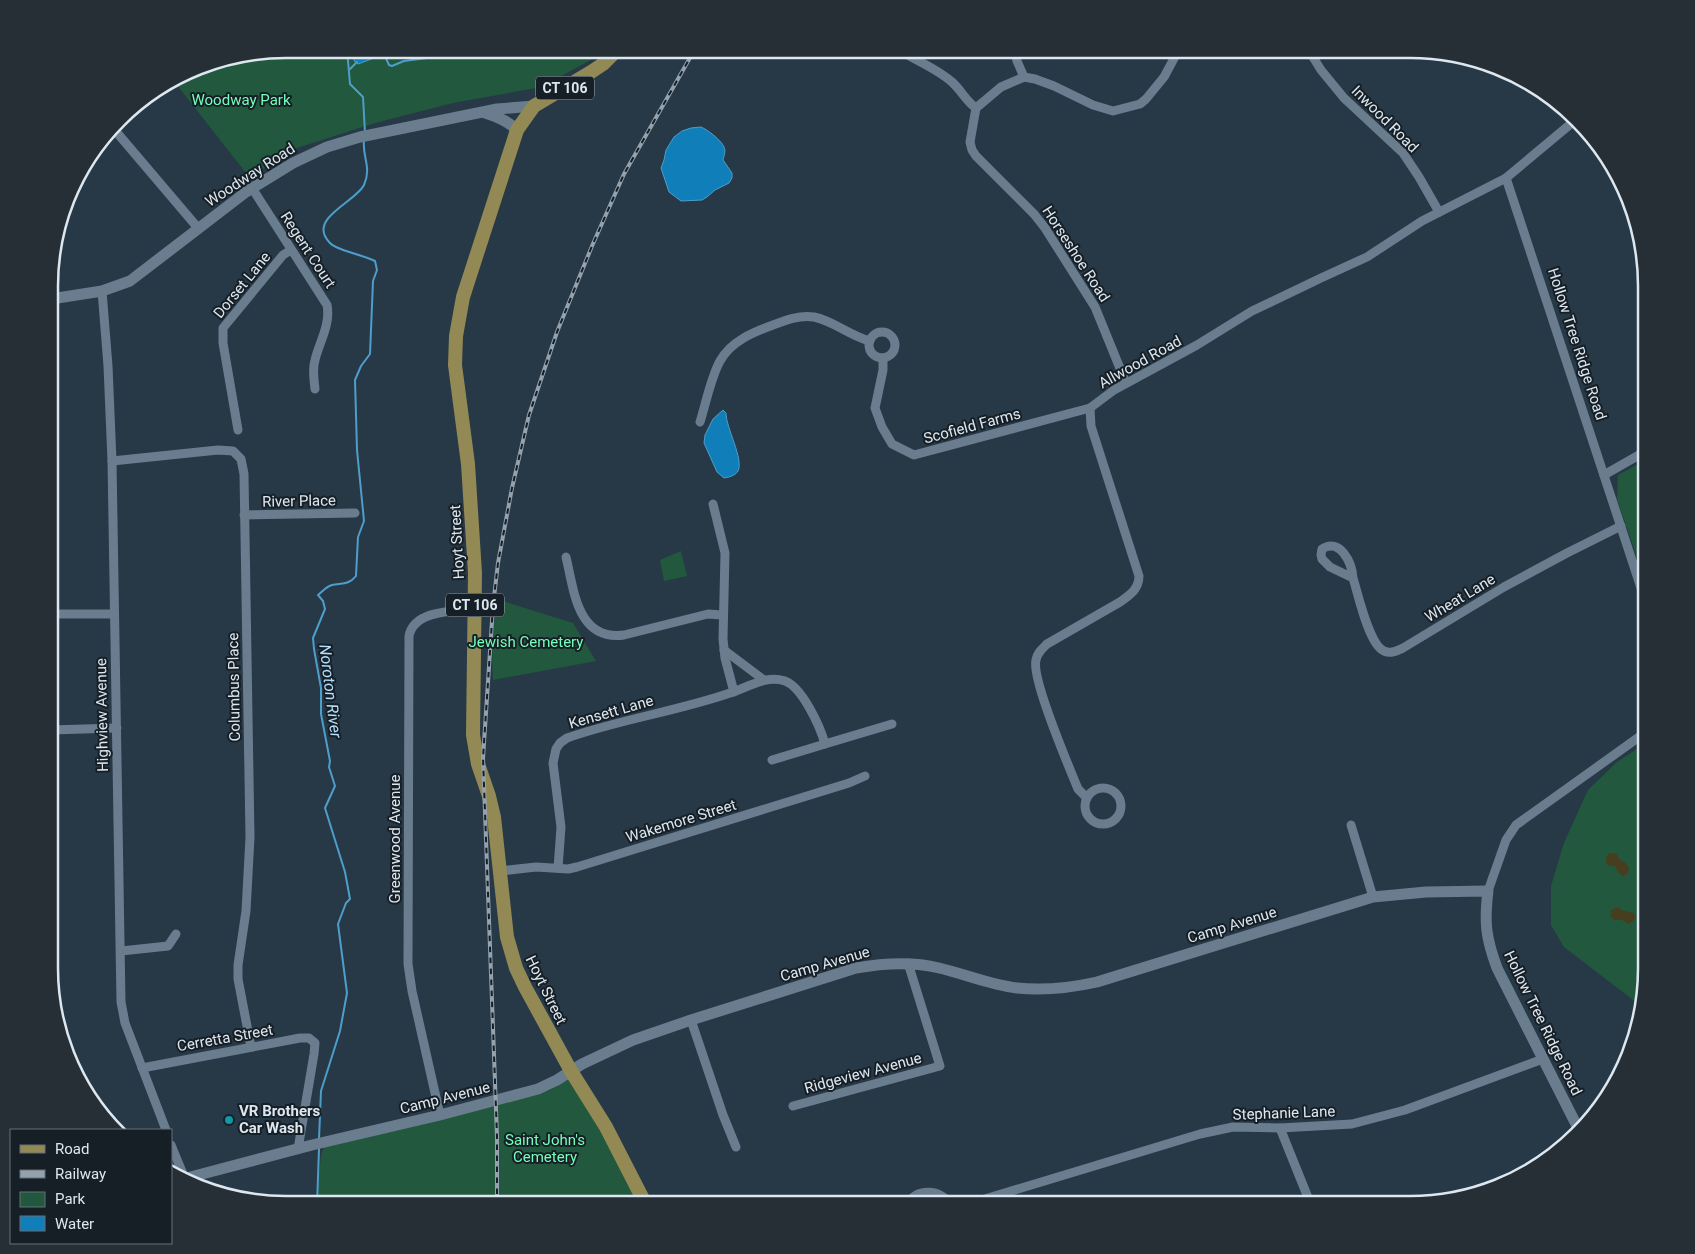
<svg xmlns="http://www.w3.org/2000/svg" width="1695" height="1254" font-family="Roboto,sans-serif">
	<rect width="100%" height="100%" fill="#273947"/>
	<g fill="#22583d">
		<path d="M285 49H606L600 55 541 87 453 103 375 123 297 148 277 159 250 178 173 80 195 67Z"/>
		<path d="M1646 460V584L1617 499 1618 475Z"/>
		<path d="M681 551 687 576 664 581 660 560Z"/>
		<path d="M496 599 573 623 596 661 493 680 492 653Z"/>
		<path d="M1646 743V984L1641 1006 1564 947 1551 925V886L1564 843 1588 790 1617 762Z"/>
		<path d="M571 1078 596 1122 639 1205H316L321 1156 324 1145 407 1127 550 1090Z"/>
	</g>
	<g fill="#463e1e">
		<path d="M1615 853 1617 854 1619 859C1624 863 1627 862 1629 869L1627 875 1622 876 1617 871 1615 866H1609L1606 863V859L1608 854Z"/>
		<path d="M1619 907 1621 910 1634 913 1636 917 1633 921 1629 924 1622 920C1614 920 1610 921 1611 910Z"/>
	</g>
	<g fill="#107fb9" stroke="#4d9eca">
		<path d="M356 49H392L385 56 374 58 358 64 354 61Z"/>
		<path d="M701 127C708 130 721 140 724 147 726 151 724 156 723 160L732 173V178L729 183 715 190 707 197 702 200 681 201 669 192 661 168 664 160 666 150 674 137 682 131 691 128Z"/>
		<path d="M723 410 726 413C726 428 744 459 738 471 735 476 729 477 724 478L717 472 704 443 705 435 713 419Z"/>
	</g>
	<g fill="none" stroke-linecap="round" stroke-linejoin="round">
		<g stroke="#4d9eca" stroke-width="2">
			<path d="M347 49 350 84 363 97 365 133"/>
			<path d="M385 56 389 65 392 66 404 61 427 58 438 52"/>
			<path d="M350 69 357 62"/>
			<path d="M319 1139 321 1091 340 1031 347 993 338 924 346 903 350 899 345 872 325 808 335 786 329 767 330 761 321 714V688L314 649 313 638 325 609 323 601 318 595C323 591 327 586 332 585 342 583 349 585 356 576L358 537 364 521 357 450 355 380 361 366 370 354 373 281 377 270 375 261C363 255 348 253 336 247 331 245 327 240 325 236 315 216 357 200 364 185 372 167 362 157 364 140"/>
			<path d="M317 1205 319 1149"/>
		</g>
		<g stroke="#697d8e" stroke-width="9">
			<path d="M897 49C915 60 936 68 952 82 961 90 966 101 976 108"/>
			<path d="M1014 49 1017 61 1024 77"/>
			<path d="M1308 49 1321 70 1344 98 1403 153 1419 177 1439 212"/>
			<path d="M1573 122 1506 178 1646 603"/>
			<path d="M113 128 198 228"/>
			<path d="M252 188 327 305C331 324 319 343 315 360 312 370 314 379 315 389"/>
			<path d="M102 291 108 366 112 461 121 1002 125 1023 166 1130"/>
			<circle cx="882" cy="345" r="13"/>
			<path d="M883 358V370L875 408 882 427 892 444 914 455 1090 408 1114 390 1197 345 1252 311 1321 278 1367 257 1422 221 1506 178"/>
			<path d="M1126 383 1095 307 1045 228 1034 214 976 156 972 150 970 142 976 108 1001 87 1024 77 1035 79 1054 86 1093 105 1113 111 1140 104 1146 99 1164 77 1179 49"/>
			<path d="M700 422C706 403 711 377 720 361 731 341 754 332 773 325 786 320 799 315 814 317 834 321 850 336 870 341"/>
			<path d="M238 430 223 343V328L283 255 291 250"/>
			<path d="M112 461 218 450 233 451 241 459 244 474 250 837 246 911 238 965V979L251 1047"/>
			<path d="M1604 475 1646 451"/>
			<path d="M713 504 725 553 723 639 725 658 734 692"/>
			<path d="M244 515 355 513"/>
			<path d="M566 557C574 590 577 641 624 635L708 614 722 615"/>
			<path d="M1353 578C1352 563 1340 537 1322 549L1321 555 1322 559 1330 567 1353 578C1358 594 1369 645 1384 651 1391 654 1396 651 1403 648L1504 587 1567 553 1621 526"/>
			<path d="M51 614H114"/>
			<path d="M724 650 764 680"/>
			<path d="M51 730 117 728"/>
			<path d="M825 744 892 724"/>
			<circle cx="1103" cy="806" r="18"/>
			<path d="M1087 798 1078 789C1069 767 1031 678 1036 660 1037 653 1042 649 1047 644L1120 602C1130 595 1139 589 1139 576L1091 426 1090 408"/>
			<path d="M1351 825 1373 897"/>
			<path d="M558 868 561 827 553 763 556 749 560 743 567 738C621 719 679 711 733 692 750 686 767 675 785 681 802 687 820 726 825 744L772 760"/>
			<path d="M500 871 536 867 568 869 577 867 849 783 865 776"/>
			<path d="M1488 891 1506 840 1516 825 1646 732"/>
			<path d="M121 951 168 946 176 934"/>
			<path d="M691 1020 723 1115 736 1147"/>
			<path d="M142 1068 300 1038H309L315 1043 314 1054 298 1149"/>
			<path d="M793 1106 940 1066 908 963"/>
			<path d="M440 1115 412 991 408 964 409 636C414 610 454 611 475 609"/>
			<path d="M1280 1128 1311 1205"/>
			<path d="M171 1145 185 1179"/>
			<path d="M907 1205C917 1187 940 1189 951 1205"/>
			<path d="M965 1205 1200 1134 1233 1127 1280 1128 1352 1124 1405 1110 1543 1059"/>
		</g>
		<g stroke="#697d8e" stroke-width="11">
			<path d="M485 113C498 117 508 121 517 130"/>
			<path d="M51 299 102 291 130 281 246 192 293 163 327 147 360 137 497 109 534 106"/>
			<path d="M183 1179 312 1145 440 1115 538 1089 557 1080 582 1064 633 1040 691 1020 856 968C884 963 911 961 939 968 965 974 990 985 1017 988 1044 991 1070 988 1097 982L1373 897 1426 892 1488 891C1484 923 1486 938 1497 968L1578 1128"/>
		</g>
		<path stroke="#928955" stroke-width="14" d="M618 49 603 64 591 72 534 106 517 130 463 297 456 336 455 365 468 464 475 573 473 735 478 764 489 796 494 817 507 937 516 968 525 987 571 1071 606 1127 646 1205"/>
		<defs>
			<path id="rail" d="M497 1205V1136L483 758 493 606 498 563 512 488 529 415 557 332 592 246 624 174 695 49"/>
		</defs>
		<use href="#rail" stroke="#94a2ad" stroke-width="4"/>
		<use href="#rail" stroke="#171f26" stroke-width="2" stroke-dasharray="5.5" stroke-linecap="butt"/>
	</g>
	<circle fill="#0f9aa8" stroke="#171f26" stroke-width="2" cx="229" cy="1120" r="5"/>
	<g text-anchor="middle" stroke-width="4" stroke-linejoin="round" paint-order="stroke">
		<g fill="#171f26" stroke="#a1abb3" stroke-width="1">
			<rect x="536" y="76.5" width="58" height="23" rx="4"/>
			<rect x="446" y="593.5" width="58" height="23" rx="4"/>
		</g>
		<g font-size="14" font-weight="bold" fill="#dce7f0">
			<text x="565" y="93">CT 106</text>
			<text x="475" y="610">CT 106</text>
		</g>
		<g font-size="15" fill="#74ffba" stroke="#171f26">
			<text x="241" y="105">Woodway Park</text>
			<text x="526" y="647">Jewish Cemetery</text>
			<text x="545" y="1145">Saint John's<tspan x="545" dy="17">Cemetery</tspan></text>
		</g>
		<g font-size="15" fill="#dce7f0" stroke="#171f26">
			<text transform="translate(1385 119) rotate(45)" y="5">Inwood Road</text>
			<text transform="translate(250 175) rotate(-33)" y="5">Woodway Road</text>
			<text transform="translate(308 250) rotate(57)" y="5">Regent Court</text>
			<text transform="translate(1076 254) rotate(57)" y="5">Horseshoe Road</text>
			<text transform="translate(242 285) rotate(-51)" y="5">Dorset Lane</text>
			<text transform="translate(1577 344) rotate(72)" y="5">Hollow Tree Ridge Road</text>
			<text transform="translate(1140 362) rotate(-29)" y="5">Allwood Road</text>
			<text transform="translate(972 426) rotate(-15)" y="5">Scofield Farms</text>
			<text transform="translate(299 501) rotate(-1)" y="5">River Place</text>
			<text transform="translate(457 542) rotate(-93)" y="5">Hoyt Street</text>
			<text transform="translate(1460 598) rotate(-31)" y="5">Wheat Lane</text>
			<text transform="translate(234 687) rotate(-91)" y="5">Columbus Place</text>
			<text transform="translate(611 712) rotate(-16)" y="5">Kensett Lane</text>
			<text transform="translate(102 715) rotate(-91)" y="5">Highview Avenue</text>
			<text transform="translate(681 821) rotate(-17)" y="5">Wakemore Street</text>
			<text transform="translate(395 839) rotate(-90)" y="5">Greenwood Avenue</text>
			<text transform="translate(1232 925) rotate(-17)" y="5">Camp Avenue</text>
			<text transform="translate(825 964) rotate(-16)" y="5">Camp Avenue</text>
			<text transform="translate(546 990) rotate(64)" y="5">Hoyt Street</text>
			<text transform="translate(1543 1023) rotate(64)" y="5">Hollow Tree Ridge Road</text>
			<text transform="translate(225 1038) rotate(-10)" y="5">Cerretta Street</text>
			<text transform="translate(863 1073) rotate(-15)" y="5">Ridgeview Avenue</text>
			<text transform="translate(445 1098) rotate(-14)" y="5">Camp Avenue</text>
			<text transform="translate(1284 1113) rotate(-2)" y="5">Stephanie Lane</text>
		</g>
		<g font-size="15" font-weight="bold" fill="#dce7f0" stroke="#171f26" text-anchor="start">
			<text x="239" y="1116">VR Brothers<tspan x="239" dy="17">Car Wash</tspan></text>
		</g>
		<g font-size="16" font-style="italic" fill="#b2ddfc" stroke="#171f26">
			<text transform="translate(331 691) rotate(83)" y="6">Noroton River</text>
		</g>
	</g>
	<path d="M0 0H1695V1254H0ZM286 58H1410A228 228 0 0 1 1638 286V968A228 228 0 0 1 1410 1196H286A228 228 0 0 1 58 968V286A228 228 0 0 1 286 58Z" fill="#272f36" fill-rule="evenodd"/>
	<path fill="none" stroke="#dce7f0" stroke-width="2.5" d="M286 58H1410A228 228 0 0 1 1638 286V968A228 228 0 0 1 1410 1196H286A228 228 0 0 1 58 968V286A228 228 0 0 1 286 58Z"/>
	<rect x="10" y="1129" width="162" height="115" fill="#171f26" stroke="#666f77"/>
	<rect x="20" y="1145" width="25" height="8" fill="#928955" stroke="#666f77"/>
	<text x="55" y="1154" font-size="15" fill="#dce7f0">Road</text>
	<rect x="20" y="1170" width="25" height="8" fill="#94a2ad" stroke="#666f77"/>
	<text x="55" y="1179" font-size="15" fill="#dce7f0">Railway</text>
	<rect x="20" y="1192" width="25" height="15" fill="#22583d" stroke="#666f77"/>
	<text x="55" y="1204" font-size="15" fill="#dce7f0">Park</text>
	<rect x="20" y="1216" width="25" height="15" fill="#107fb9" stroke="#666f77"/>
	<text x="55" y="1229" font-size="15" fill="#dce7f0">Water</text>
</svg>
